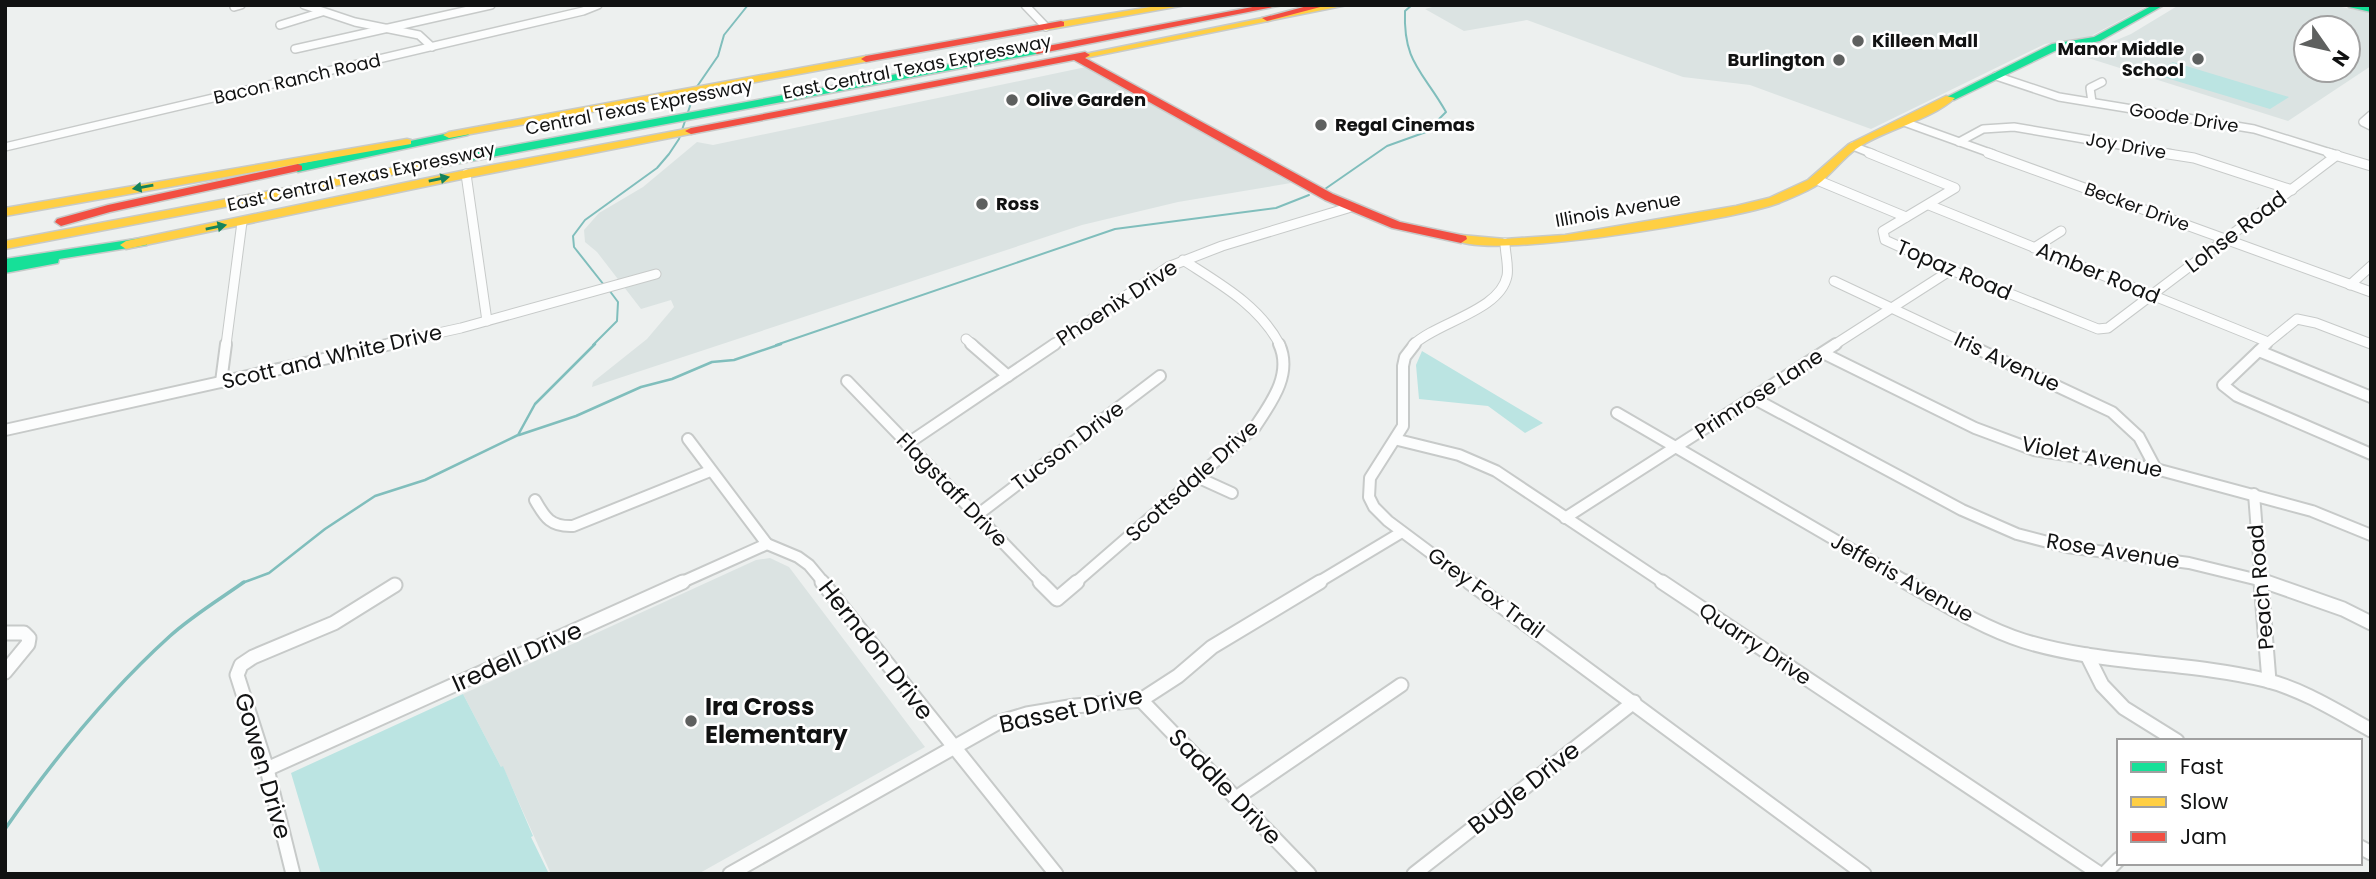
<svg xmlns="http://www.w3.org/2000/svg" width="2376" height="879" font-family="Poppins,sans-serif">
	<rect width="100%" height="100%" fill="#edf0ef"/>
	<g fill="#dbe3e2" fill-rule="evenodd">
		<path d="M1440 5H2149L2089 37 2045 44 1871 129 1750 85 1683 77 1527 20 1464 31 1425 9Z"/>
		<path d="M2179 5H2332L2371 13V66L2288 121 2069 52 2107 44 2131 34ZM2306 28H2348V70H2306Z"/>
		<path d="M1086 67 1291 183 1178 202 1082 225 592 387 593 382 647 339 674 307 671 300 641 309 597 252 585 242 584 230 599 213 643 187 697 142 713 145Z"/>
		<path d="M770 558 789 567 925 747 698 874H551L503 767H501L463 694 756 560Z"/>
	</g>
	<g fill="#bbe4e2">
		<path d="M2173 62 2289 97 2270 109 2153 74Z"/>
		<path d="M1422 351 1543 423 1525 433 1488 406 1419 399 1416 365Z"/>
		<path d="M463 694 501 767 503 766 533 836 531 837 549 874H321L291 773Z"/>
	</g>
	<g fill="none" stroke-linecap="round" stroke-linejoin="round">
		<g stroke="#80bebc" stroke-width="2">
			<path d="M1325 189 1387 146 1426 132 1446 112C1423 71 1403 63 1405 11L1412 5"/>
			<path d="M604 285 574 247 573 236 585 220 657 168 669 154 679 139 696 88 718 56 724 35 748 5"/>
			<path d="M593 345 617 321 618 302 609 290"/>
			<path d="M776 345 1115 229 1276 208 1309 195"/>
		</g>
		<g stroke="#80bebc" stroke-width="2.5">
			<path d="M519 435 576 416 641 387 672 379 712 362 734 360 781 344"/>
			<path d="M242 583 269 573 325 529 375 496 425 480 518 435 535 404 595 344"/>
		</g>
		<path stroke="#80bebc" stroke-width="3.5" d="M5 829C53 760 107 693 170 636 192 616 220 599 244 582"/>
		<defs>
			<g id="street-far3">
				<path d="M304 5 355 22 419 35 432 47"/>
				<path d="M1025 5 1046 27"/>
				<path d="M234 7 241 5"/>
				<path d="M280 25 322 12"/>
				<path d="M295 49 491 5"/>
				<path d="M1996 76 2059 97 2254 129 2334 154"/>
				<path d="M2092 102 2090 88 2102 82"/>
				<path d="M2371 115 2363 122 2371 126"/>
				<path d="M1904 122 1993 154"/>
				<path d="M1959 142 1983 129 2014 127 2172 154"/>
				<path d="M1853 146 1873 154"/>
				<path d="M5 147 583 11 598 5"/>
			</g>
			<g id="street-far2">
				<path d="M1869 153 1955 188 1883 231 1885 240 1951 270 2098 329 2108 328 2337 155"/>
				<path d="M1988 153 2371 292"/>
				<path d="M2162 153 2194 158 2292 190"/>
				<path d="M2328 153 2371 166"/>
				<path d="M466 174 487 321"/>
				<path d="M1817 180 1906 217"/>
				<path d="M1929 205 2268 342"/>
				<path d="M2034 248 2061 231"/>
				<path d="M1183 260C1220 284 1259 305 1280 345"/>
				<path d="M1834 281 1970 345"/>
				<path d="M2350 285 2371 266"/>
				<path d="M966 339 973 345"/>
				<path d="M226 345 242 222"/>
				<path d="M384 345 461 328 656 274"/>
				<path d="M1053 345 1168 267 1222 246 1348 208"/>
				<path d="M1413 345C1437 322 1500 311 1507 276 1509 266 1505 253 1505 243"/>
				<path d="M1834 345 1951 270"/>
				<path d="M2265 345 2297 319 2316 323 2371 344"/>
			</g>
			<g id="street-far1">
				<path d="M971 344 1008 376"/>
				<path d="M1415 344 1405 357 1403 366V426L1370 478 1369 497 1374 507 1388 521 1471 583"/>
				<path d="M1967 344 2112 412 2139 437 2156 469"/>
				<path d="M2266 344 2223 385 2237 396 2371 454"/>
				<path d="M2259 351 2371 397"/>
				<path d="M1823 353 1975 428 2034 450 2156 469 2312 511 2371 535"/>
				<path d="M847 381 1042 583"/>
				<path d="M221 382 226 344"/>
				<path d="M1753 398 1962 510 2017 534 2067 547 2189 563 2271 583"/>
				<path d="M1617 413 1909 583"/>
				<path d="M5 430 391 344"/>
				<path d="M688 439 767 544 798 557 809 565 824 583"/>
				<path d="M1398 440 1459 455 1496 471 1664 583"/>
				<path d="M907 444 1055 344"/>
				<path d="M1199 478 1232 493"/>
				<path d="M2254 494 2261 583"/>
				<path d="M535 500C545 518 551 527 573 526L710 471"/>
				<path d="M976 516 1160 376"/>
				<path d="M1565 518 1836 344"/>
				<path d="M680 583 767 544"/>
				<path d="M1075 583 1255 427C1271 403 1293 374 1279 344"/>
				<path d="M1317 583 1402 532"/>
			</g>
			<g id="street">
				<path d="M822 582 1056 874"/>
				<path d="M1040 582 1057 599 1077 582"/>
				<path d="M1469 582 1864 874"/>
				<path d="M1662 582 2100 874"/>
				<path d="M1906 582C1943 603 1983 628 2024 641 2102 665 2186 661 2265 680 2302 689 2338 712 2371 730"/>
				<path d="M2261 582 2269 681"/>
				<path d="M2266 582 2343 609 2371 623"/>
				<path d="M5 633H24L29 638 28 644 5 672"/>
				<path d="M2087 655 2102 685 2124 708 2177 741"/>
				<path d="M1141 700 1309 874"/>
				<path d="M267 769 683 582"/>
				<path d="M1236 798 1401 685"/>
				<path d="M2360 847 2371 853"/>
				<path d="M293 874 267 769 237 675 241 665 253 657 334 623 395 585"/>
				<path d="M730 874 997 723 1027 714 1075 706 1141 700 1178 676 1212 647 1320 582"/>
				<path d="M1414 874 1634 702"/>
				<path d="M2104 874 2119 859"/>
			</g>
			<g id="fast">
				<path d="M2153 5H2164L2100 41 2059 49 1954 100 1945 98 2052 44 2094 37Z"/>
				<path d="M2348 5 2371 6V12L2349 7Z"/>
				<path d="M1037 48 1041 49V53L434 168 428 164 434 160Z"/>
				<path d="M464 130 470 133 468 135 298 172 292 168 298 164Z"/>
				<path d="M142 238 147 239V245L59 259 58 263 5 273V259Z"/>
			</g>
			<g id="slow">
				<path d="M1163 5H1186L1046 30 1041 27 1046 24Z"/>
				<path d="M1327 5H1347L1085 58 1080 55Z"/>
				<path d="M866 56 871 59 870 61 449 138 443 135 449 132Z"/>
				<path d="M1946 96 1955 98C1930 121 1885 129 1856 149 1842 159 1831 175 1817 185 1806 192 1791 198 1779 203 1738 219 1482 262 1455 239L1461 235 1505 239 1565 235 1736 206 1769 198 1808 180 1849 144Z"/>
				<path d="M691 128 695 129V133L466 178 126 249 120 245 126 241 466 170Z"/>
				<path d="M407 139 411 140V144L5 216V208Z"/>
				<path d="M434 160 438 162V166L5 249V241Z"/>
			</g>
			<g id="jam">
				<path d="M1263 5H1283L1037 54 1032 51 1037 48Z"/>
				<path d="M1311 5H1328L1267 21 1262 18Z"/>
				<path d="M1061 21 1064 22V26L866 62 861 59 866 56Z"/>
				<path d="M1085 52 1090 55 1085 58 1333 194 1400 222 1466 236 1467 239 1461 243 1392 228 1325 200 1074 60 691 134 685 131 691 128Z"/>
				<path d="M298 164 302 166V170L110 212 61 226 55 222 57 219 108 205Z"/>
			</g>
		</defs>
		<use href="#street-far3" stroke="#c7cac9" stroke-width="10"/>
		<use href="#street-far2" stroke="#c7cac9" stroke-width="11"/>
		<use href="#street-far1" stroke="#c7cac9" stroke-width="14"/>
		<use href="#street" stroke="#c7cac9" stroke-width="17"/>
		<use href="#fast" stroke="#c7cac9" stroke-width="3"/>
		<use href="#slow" stroke="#c7cac9" stroke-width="3"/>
		<use href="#jam" stroke="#c7cac9" stroke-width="3"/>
		<use href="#street-far3" stroke="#fcfdfd" stroke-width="7"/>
		<use href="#street-far2" stroke="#fcfdfd" stroke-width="9"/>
		<use href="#street-far1" stroke="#fcfdfd" stroke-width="10"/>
		<use href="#street" stroke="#fcfdfd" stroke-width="13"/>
		<use href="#fast" fill="#16e098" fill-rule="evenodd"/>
		<use href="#slow" fill="#ffcf43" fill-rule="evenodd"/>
		<use href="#jam" fill="#f24e42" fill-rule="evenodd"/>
	</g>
	<defs><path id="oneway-solid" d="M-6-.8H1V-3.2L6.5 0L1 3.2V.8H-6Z" transform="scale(1.75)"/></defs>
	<g fill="#14835c">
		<use href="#oneway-solid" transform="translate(439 179) rotate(-12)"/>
		<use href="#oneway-solid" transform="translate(143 187) rotate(170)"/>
		<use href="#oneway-solid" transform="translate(216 227) rotate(-11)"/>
	</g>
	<g fill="#5e605f" stroke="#fff" stroke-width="2.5">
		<circle cx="1858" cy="41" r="7"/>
		<circle cx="2198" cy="59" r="7"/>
		<circle cx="1839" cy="60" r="7"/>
		<circle cx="1012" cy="100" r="7"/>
		<circle cx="1321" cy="125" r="7"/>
		<circle cx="982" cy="204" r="7"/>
		<circle cx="691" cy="721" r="7"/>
	</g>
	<g text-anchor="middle" stroke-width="5" stroke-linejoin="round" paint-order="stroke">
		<g font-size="18" font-weight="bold" fill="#111212" stroke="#fff" text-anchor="start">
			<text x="1872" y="47">Killeen Mall</text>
			<text x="2184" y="55" text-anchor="end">Manor Middle<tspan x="2184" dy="21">School</tspan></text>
			<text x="1825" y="66" text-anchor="end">Burlington</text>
			<text x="1026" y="106">Olive Garden</text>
			<text x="1335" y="131">Regal Cinemas</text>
			<text x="996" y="210">Ross</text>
		</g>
		<g font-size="18" fill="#111212" stroke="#fff">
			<text transform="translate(917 67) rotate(-11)" y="6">East Central Texas Expressway</text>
			<text transform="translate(297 79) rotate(-13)" y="6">Bacon Ranch Road</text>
			<text transform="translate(639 107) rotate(-11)" y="6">Central Texas Expressway</text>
			<text transform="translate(2184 118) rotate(9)" y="6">Goode Drive</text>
			<text transform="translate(2126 146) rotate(10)" y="6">Joy Drive</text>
			<text transform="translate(361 177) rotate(-12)" y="6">East Central Texas Expressway</text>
			<text transform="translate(2137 207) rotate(20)" y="6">Becker Drive</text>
			<text transform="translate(1618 210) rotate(-10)" y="6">Illinois Avenue</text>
		</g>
		<g font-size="21" fill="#111212" stroke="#fff">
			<text transform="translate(2236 232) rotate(-37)" y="7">Lohse Road</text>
			<text transform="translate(1954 270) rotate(23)" y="7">Topaz Road</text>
			<text transform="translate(2098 273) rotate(22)" y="7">Amber Road</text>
			<text transform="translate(1117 303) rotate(-33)" y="7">Phoenix Drive</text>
			<text transform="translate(332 357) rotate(-13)" y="7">Scott and White Drive</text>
			<text transform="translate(2007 362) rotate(25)" y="7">Iris Avenue</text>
			<text transform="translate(1759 394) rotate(-33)" y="7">Primrose Lane</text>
			<text transform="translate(1068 446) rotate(-37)" y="7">Tucson Drive</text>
			<text transform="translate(2092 457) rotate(11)" y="7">Violet Avenue</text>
			<text transform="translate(1192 481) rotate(-42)" y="7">Scottsdale Drive</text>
			<text transform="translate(952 490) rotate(46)" y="7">Flagstaff Drive</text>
			<text transform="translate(2113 551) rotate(9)" y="7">Rose Avenue</text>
			<text transform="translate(1902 578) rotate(29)" y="7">Jefferis Avenue</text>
			<text transform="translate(2261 587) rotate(-95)" y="7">Peach Road</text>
			<text transform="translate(1486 593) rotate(36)" y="7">Grey Fox Trail</text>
			<text transform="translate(1755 644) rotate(34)" y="7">Quarry Drive</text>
		</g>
		<g font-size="24" fill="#111212" stroke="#fff">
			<text transform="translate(876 650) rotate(52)" y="8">Herndon Drive</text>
			<text transform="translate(517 657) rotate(-24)" y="8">Iredell Drive</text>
			<text transform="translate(1071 710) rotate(-12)" y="8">Basset Drive</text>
			<text transform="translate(263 766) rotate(74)" y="8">Gowen Drive</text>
			<text transform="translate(1225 787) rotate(46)" y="8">Saddle Drive</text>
			<text transform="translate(1524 788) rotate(-38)" y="8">Bugle Drive</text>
		</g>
		<g font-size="24" font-weight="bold" fill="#111212" stroke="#fff" text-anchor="start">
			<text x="705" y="715">Ira Cross<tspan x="705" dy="28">Elementary</tspan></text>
		</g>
	</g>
	<rect width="2376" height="879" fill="none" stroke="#111212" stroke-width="14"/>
	<rect x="2117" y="739" width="245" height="126" fill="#ffffff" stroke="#a0a0a0" stroke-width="2"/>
	<rect x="2131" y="762" width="35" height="10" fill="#16e098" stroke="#a0a0a0" stroke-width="2"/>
	<text x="2180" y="774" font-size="21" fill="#111212">Fast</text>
	<rect x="2131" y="797" width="35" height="10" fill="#ffcf43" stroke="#a0a0a0" stroke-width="2"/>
	<text x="2180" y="809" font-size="21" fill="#111212">Slow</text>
	<rect x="2131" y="832" width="35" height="10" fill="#f24e42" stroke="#a0a0a0" stroke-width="2"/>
	<text x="2180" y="844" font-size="21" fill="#111212">Jam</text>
	<g transform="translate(2327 49) rotate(124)"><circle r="33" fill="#ffffff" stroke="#a0a0a0" stroke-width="2"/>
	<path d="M0-5L12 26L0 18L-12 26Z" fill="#5e605f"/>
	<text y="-10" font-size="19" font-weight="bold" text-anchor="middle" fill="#111212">N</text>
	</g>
</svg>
